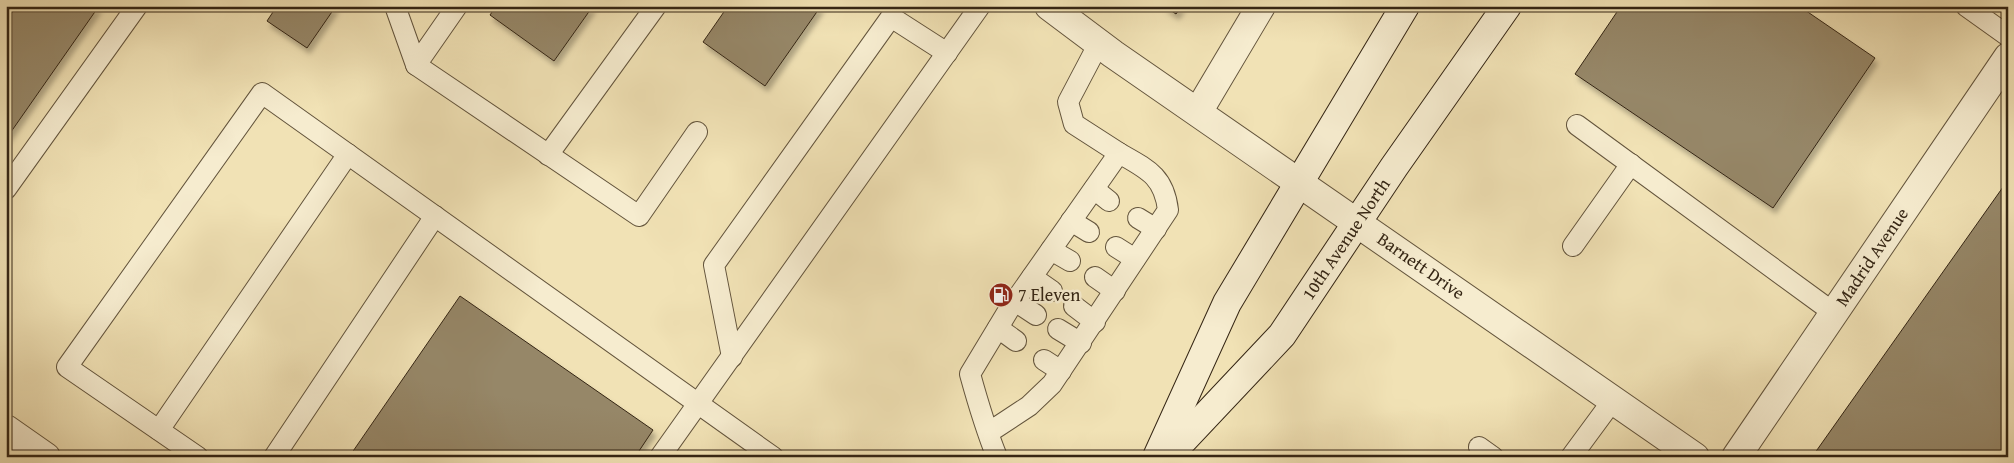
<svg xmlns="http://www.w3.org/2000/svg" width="2014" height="463" font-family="'Gentium Book Plus',serif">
	<defs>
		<filter id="shadow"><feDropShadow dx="3" dy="5.5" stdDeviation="2.5" flood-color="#0004"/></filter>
	</defs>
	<rect width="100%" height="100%" fill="#f1e2b5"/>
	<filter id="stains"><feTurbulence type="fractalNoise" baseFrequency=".004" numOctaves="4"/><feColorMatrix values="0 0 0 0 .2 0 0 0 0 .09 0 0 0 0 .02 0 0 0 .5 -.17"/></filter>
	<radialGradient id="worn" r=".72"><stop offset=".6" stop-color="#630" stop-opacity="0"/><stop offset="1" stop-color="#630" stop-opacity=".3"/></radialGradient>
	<g fill="#968768" stroke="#342514" filter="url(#shadow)">
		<path d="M6 6H99L6 139Z"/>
		<path d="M277 6H336L307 48 267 21Z"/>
		<path d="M496 6H593L554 61 490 15Z"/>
		<path d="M728 6H821L765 86 703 42Z"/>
		<path d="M1164 6H1182L1176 14Z"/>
		<path d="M1621 6H1799L1875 58 1773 208 1575 74Z"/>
		<path d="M2008 180V457H1812Z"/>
		<path d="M460 296 653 430 635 457H349Z"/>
	</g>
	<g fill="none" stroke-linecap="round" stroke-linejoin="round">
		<defs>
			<g id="lane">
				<path d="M395 6 416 65 457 6"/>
				<path d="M1966 6 2008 36"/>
				<path d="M1099 43 1068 102 1074 124 1119 153"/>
				<path d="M416 65 639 216 697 132"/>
				<path d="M1577 125 1834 313"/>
				<path d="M548 155 656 6"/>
				<path d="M6 189 137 6"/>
				<path d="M1094 189 1109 201"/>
				<path d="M1138 218 1156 229"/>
				<path d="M1071 221 1089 232"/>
				<path d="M1573 246 1631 164"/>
				<path d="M1116 247 1135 259"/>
				<path d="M1051 250 1070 261"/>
				<path d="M1032 277 1052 291"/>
				<path d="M1095 277 1115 291"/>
				<path d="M1015 301 1036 315"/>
				<path d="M1074 306 1095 322"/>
				<path d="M998 328 1016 341"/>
				<path d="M1058 329 1081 343"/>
				<path d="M732 357 714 265 891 17 947 53"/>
				<path d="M1044 360 1061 371"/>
				<path d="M159 430 348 154"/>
				<path d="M988 433 1029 406 1052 384 1168 210C1164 176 1147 169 1119 153L1008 311 970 374C978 403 986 430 997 457"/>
				<path d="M1479 447 1493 457"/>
				<path d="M13 457 24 442"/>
				<path d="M198 457 67 367 262 93 773 457"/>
				<path d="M274 457 435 216"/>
				<path d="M660 457 980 6"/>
				<path d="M1571 457 1613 400"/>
			</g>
			<g id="street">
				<path d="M1049 6 1113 54 1695 457"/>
				<path d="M1198 112 1261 6"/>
				<path d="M6 429 46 457"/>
				<path d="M1736 457 2008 57"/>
			</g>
			<g id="secondary">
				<path d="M1157 457 1227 303 1405 6"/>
				<path d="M1167 457 1282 335 1394 167 1507 6"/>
			</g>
		</defs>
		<use href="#lane" stroke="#63543c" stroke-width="22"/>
		<use href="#street" stroke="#63543c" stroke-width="30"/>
		<use href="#secondary" stroke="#342514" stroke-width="30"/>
		<use href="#lane" stroke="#f6eccf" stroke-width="20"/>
		<use href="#street" stroke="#f6eccf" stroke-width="28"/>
		<use href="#secondary" stroke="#f6eccf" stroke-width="28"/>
	</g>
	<defs>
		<symbol id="fuel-disc" viewBox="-11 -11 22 22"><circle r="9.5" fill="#8f2418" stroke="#f6eccf"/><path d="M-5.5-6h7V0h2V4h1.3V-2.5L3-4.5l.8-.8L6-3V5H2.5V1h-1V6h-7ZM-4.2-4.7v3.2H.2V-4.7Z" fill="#fff"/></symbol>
	</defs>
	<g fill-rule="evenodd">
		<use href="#fuel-disc" x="987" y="281" width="28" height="28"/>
	</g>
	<g text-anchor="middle" stroke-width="5" stroke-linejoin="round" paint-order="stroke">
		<g font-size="18" fill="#342514" stroke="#f6eccf">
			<text transform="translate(1346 239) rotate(-56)" y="6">10th Avenue North</text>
			<text transform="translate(1872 257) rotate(-56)" y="6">Madrid Avenue</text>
			<text transform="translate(1421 266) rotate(35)" y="6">Barnett Drive</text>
		</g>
		<g font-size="18" fill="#342514" stroke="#f6eccf" text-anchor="start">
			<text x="1018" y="301">7 Eleven</text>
		</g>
	</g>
	<rect width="2014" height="463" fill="none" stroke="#f1e2b5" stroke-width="25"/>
	<rect x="8" y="8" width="1999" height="448" fill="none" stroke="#342514" stroke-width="2.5"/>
	<rect x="12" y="12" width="1989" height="438" fill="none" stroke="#342514"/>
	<rect width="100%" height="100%" filter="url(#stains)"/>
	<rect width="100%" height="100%" fill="url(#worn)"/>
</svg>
